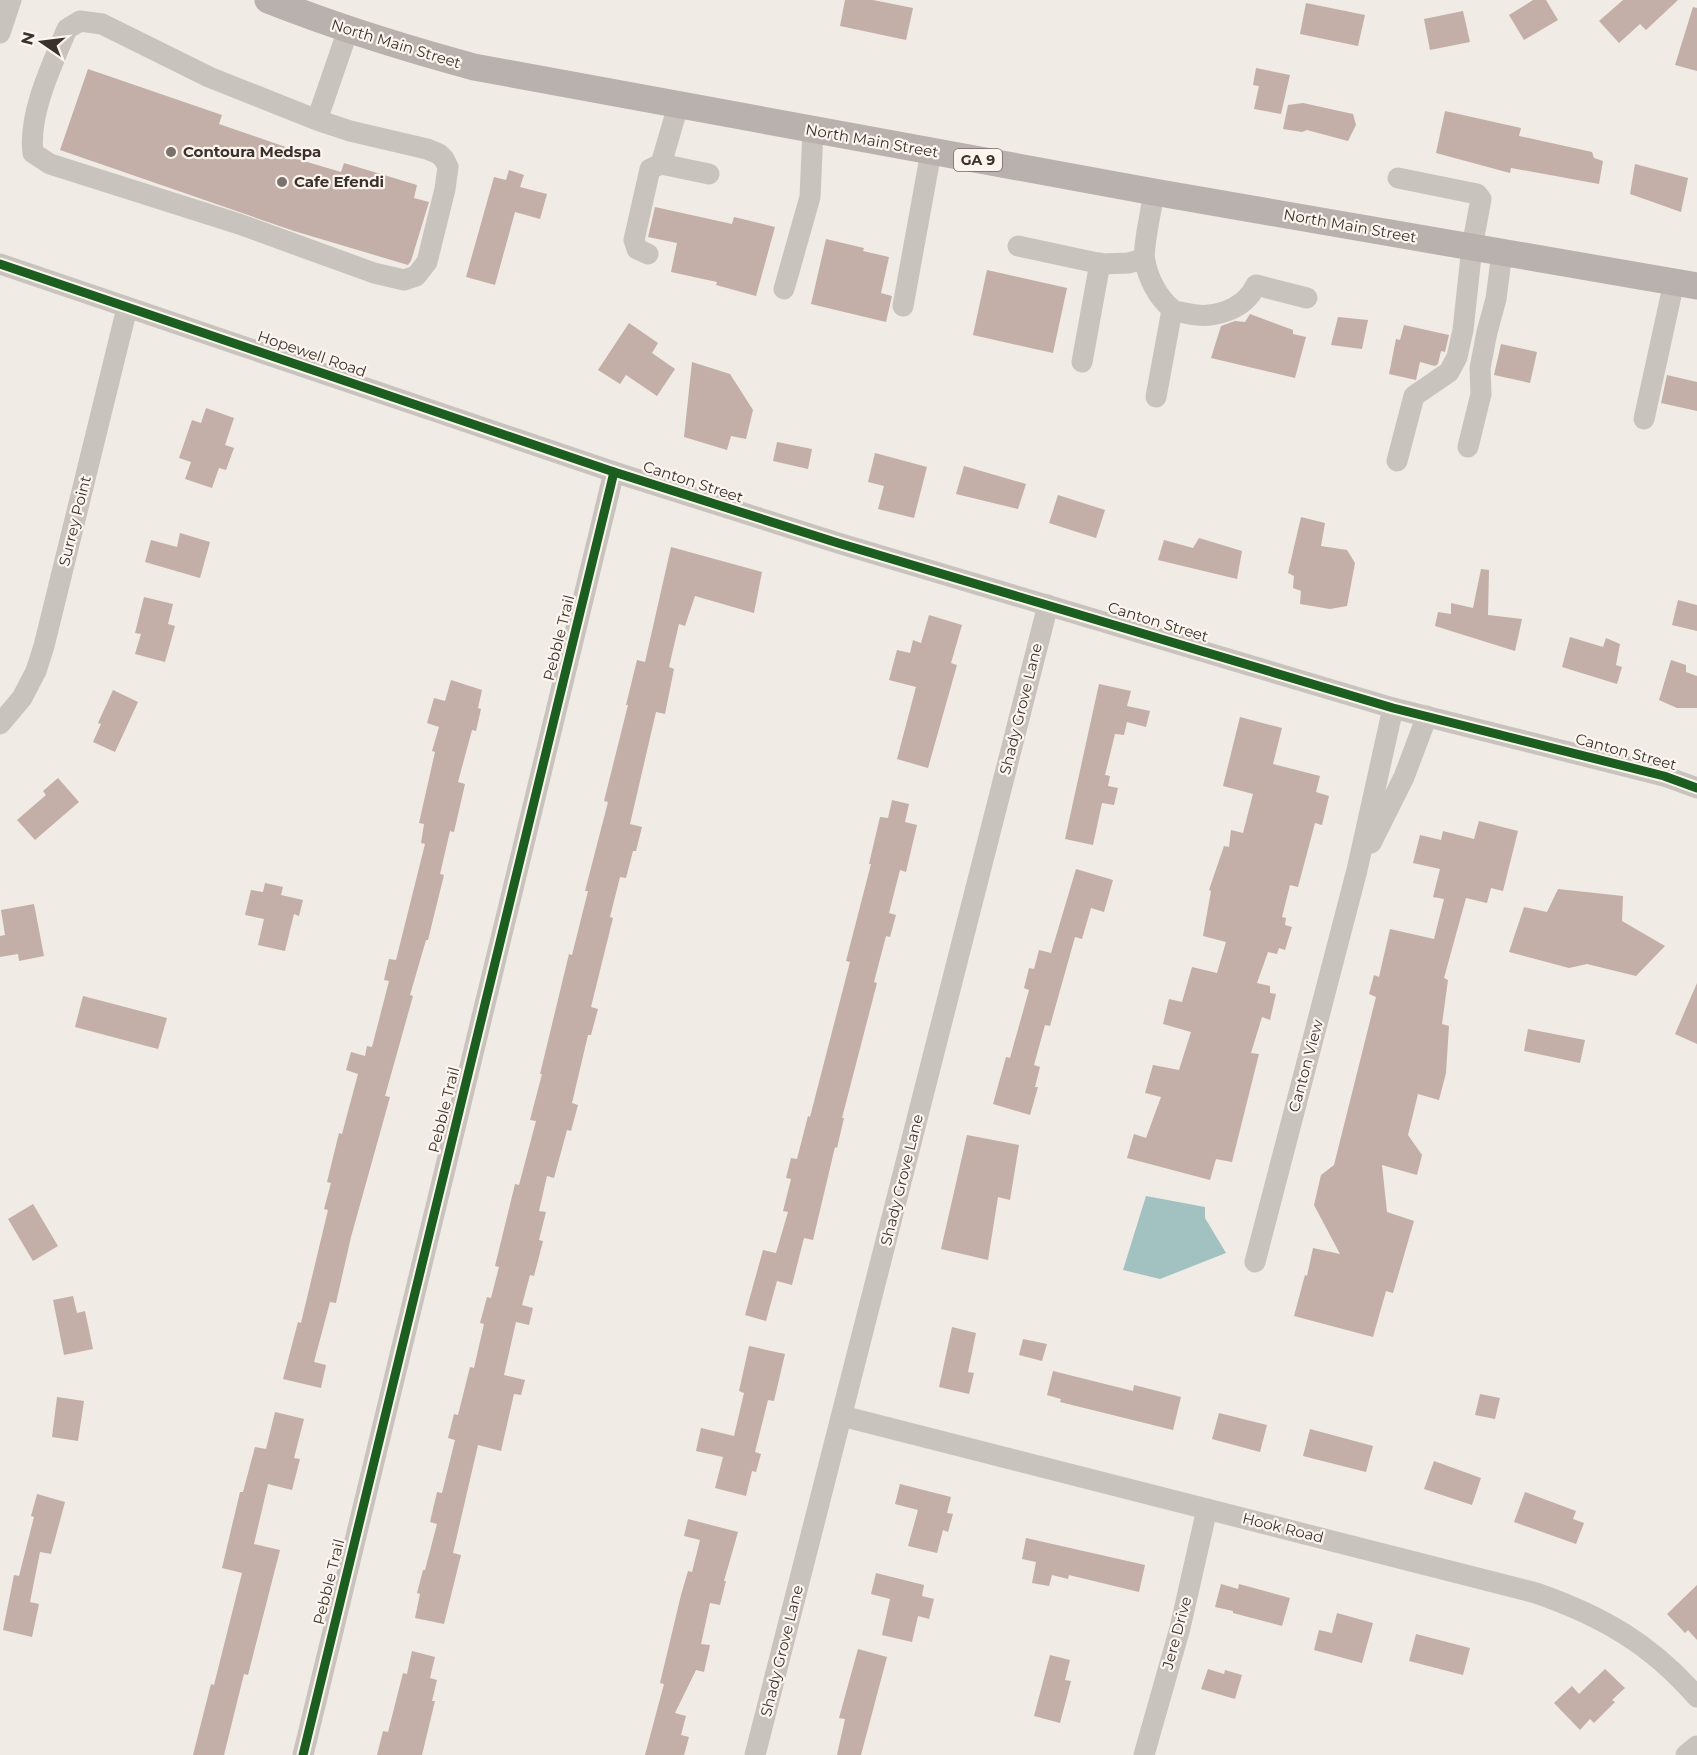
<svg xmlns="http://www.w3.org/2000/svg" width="1697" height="1755" font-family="Montserrat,sans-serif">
	<rect width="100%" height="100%" fill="#f0ebe5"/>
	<path fill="#a1c2c1" d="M1146 1196 1205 1207V1218L1226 1253 1160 1279 1123 1270Z"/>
	<g fill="#c3afa7">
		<path d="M845 0H873L913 8 906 40 840 26Z"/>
		<path d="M1533 0H1546L1558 20 1524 40 1509 15Z"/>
		<path d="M1623 0H1678L1646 30 1640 24 1619 43 1599 21Z"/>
		<path d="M1306 3 1365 15 1358 46 1300 34Z"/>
		<path d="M1693 7 1697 8V71L1675 65Z"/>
		<path d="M1463 11 1470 42 1430 50 1424 19Z"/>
		<path d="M1256 68 1290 75 1281 114 1254 109 1259 86 1253 85Z"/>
		<path d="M88 69 222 115 219 124 300 152 297 159 341 172 344 163 417 185 414 198 429 202 411 261 408 265 294 231 60 150Z"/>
		<path d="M1303 103 1353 114 1356 125 1348 141 1307 130 1302 132 1283 129 1288 105Z"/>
		<path d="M1445 111 1521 128 1519 136 1592 152 1594 158 1603 161 1599 184 1511 168 1510 173 1436 153Z"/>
		<path d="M1635 164 1688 178 1681 212 1630 194Z"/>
		<path d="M509 170 524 175 520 187 547 194 540 219 515 212 495 285 466 277 494 177 506 180Z"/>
		<path d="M655 207 732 224 734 217 775 227 756 296 716 285 717 282 671 272 677 243 648 237Z"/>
		<path d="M826 239 864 248 863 251 889 257 881 293 892 296 886 322 811 304Z"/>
		<path d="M987 270 1067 288 1053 353 973 335Z"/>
		<path d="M1250 314 1293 330V334L1306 337 1295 378 1211 358 1221 326 1235 321 1245 322Z"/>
		<path d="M1338 317 1368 320 1362 349 1331 345Z"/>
		<path d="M629 323 658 343 652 353 675 369 657 396 626 375 620 384 598 370Z"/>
		<path d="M1404 325 1449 335 1445 352 1441 351 1438 364 1435 366 1420 362 1416 380 1389 374 1396 339 1400 340Z"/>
		<path d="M1501 344 1537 352 1530 383 1494 375Z"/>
		<path d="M692 362 730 374 753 410 746 439 731 436 727 450 684 437Z"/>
		<path d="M1667 375 1697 382V411L1661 403Z"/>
		<path d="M206 408 234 418 225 445 234 448 226 470 219 468 212 488 185 479 191 462 179 458 192 420 201 423Z"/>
		<path d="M777 442 812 449 808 469 773 461Z"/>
		<path d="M875 453 927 467 914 518 878 509 884 486 868 482Z"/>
		<path d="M964 466 1026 484 1018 509 956 494Z"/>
		<path d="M1058 495 1105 510 1096 538 1049 523Z"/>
		<path d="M1301 517 1325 523 1321 546 1347 550 1355 563 1347 606 1330 609 1300 604 1301 591 1293 588 1294 576 1288 573Z"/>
		<path d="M180 533 210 542 200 578 145 562 151 540 177 547Z"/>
		<path d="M1199 538 1242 551 1237 579 1158 560 1164 540 1193 548Z"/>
		<path d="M671 547 762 572 754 613 695 596 685 626 679 624 669 667 674 669 665 714 656 712 630 824 642 827 636 851H633L626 878 620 877 610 917 613 918 591 1007 598 1009 591 1035H588L572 1103 578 1105 571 1131 567 1130 554 1178 547 1176 539 1211 546 1212 539 1240 543 1241 534 1276 530 1275 522 1305 533 1308 529 1325 516 1322 504 1375 525 1380 521 1395 514 1394 501 1451 478 1445 453 1553 461 1555 444 1624 415 1618 420 1594 417 1593 423 1570H425L437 1524 430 1522 437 1492 442 1493 455 1440 448 1438 454 1414 458 1415 470 1367 474 1368 484 1324 480 1323 487 1297 491 1298 499 1267 495 1266 515 1184 519 1185 536 1121 530 1120 542 1074H540L569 954 572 955 588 891H585L608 802 604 801 628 705H626L637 660 645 662Z"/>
		<path d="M1481 569 1489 570 1488 615 1522 619 1515 651 1435 626 1438 612 1451 614V603L1473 608Z"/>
		<path d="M144 597 173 604 168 624 175 626 165 662 135 654 141 634 135 633Z"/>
		<path d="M1678 600 1697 605V631L1672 625Z"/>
		<path d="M929 615 962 625 951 663 957 665 928 768 897 759 916 687 889 680 897 650 910 653 913 640 921 643Z"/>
		<path d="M1570 637 1603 647 1606 638 1620 644 1616 665 1622 667 1617 684 1562 667Z"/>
		<path d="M1671 660 1686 665V672L1697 676V708H1677L1659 700Z"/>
		<path d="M451 680 482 690 478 708 481 709 476 731 472 730 458 782 465 784 454 832 450 831 440 874 444 875 428 940H426L410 995 413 996 385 1096 390 1097 351 1237 336 1303 330 1302 314 1362 326 1365 321 1388 283 1379 298 1322 301 1323 328 1210 324 1209 331 1183 327 1182 339 1133 342 1134 358 1074 346 1070 351 1052 365 1056 367 1046 372 1047 389 981 384 980 389 959 396 960 425 844 421 843 424 824 419 823 435 752 432 751 439 727 427 723 434 698 445 701Z"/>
		<path d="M1099 684 1131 691 1127 706 1150 711 1146 727 1127 722 1124 735 1115 734 1105 775 1110 776 1108 786 1118 788 1114 805 1102 803 1093 845 1065 839Z"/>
		<path d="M113 690 138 702 115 752 93 742 101 724 98 723Z"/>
		<path d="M1240 717 1282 728 1273 764 1320 776 1316 792 1329 796 1322 825 1315 823 1298 887 1290 885 1282 917 1286 918 1285 925 1292 927 1285 950 1279 948 1277 954 1268 952 1257 983 1270 986V993L1276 994 1270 1020 1262 1017 1251 1053 1259 1054 1232 1162 1216 1159 1210 1180 1127 1158 1134 1134 1146 1138 1161 1097 1145 1093 1153 1065 1179 1070 1191 1032 1163 1024 1169 999 1182 1002 1192 967 1217 973 1226 942 1203 936 1211 891 1209 890 1224 846 1229 847 1231 830 1243 833 1253 794 1223 786Z"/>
		<path d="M58 778 79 802 35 840 17 820 46 795 43 791Z"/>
		<path d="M892 800 909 804 905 822 917 825 906 872 900 870 889 913 896 915 890 937 886 936 874 982 877 983 842 1118H844L837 1148 835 1147 813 1240 804 1238 792 1285 777 1281 766 1321 745 1315 763 1250 776 1253 788 1212 783 1211 791 1179 786 1178 791 1158 797 1159 808 1116 810 1117 850 962 846 961 871 864H869L880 817 888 818Z"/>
		<path d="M1479 821 1518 831 1503 891 1491 888 1487 903 1466 898 1444 978 1448 980 1442 1024 1449 1026 1446 1073 1439 1100 1418 1094 1408 1135 1422 1155 1417 1175 1382 1165 1387 1212 1414 1221 1393 1293 1386 1291 1373 1337 1294 1316 1305 1275 1307 1276 1313 1248 1340 1254 1314 1205 1321 1175 1334 1165 1376 997 1369 994 1374 975 1379 977 1390 929 1434 939 1444 899 1433 897 1440 869 1413 863 1420 835 1441 840 1443 831 1474 839Z"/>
		<path d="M1076 869 1113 880 1104 912 1091 908 1082 939 1075 937 1050 1026 1045 1025 1034 1065 1040 1067 1035 1087H1038L1030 1115 993 1104 1006 1057 1010 1058 1029 990 1024 988 1029 968 1034 969 1039 950 1051 953Z"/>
		<path d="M265 883 283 887 281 895 303 900 299 916 294 914 285 951 258 945 264 919 245 915 251 890 263 892Z"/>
		<path d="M1558 889 1623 896 1622 921 1665 946 1636 976 1587 964 1569 968 1509 952 1524 907 1547 912Z"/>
		<path d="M34 904 44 956 19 961 18 954 0 957V936L5 935 1 910Z"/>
		<path d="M1697 983V1044L1675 1034Z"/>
		<path d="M83 996 167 1018 158 1049 75 1027Z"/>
		<path d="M1528 1029 1585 1040 1580 1063 1524 1051Z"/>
		<path d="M967 1135 1019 1145 1010 1200 998 1197 988 1260 941 1249Z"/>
		<path d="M33 1204 58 1246 33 1261 8 1219Z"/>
		<path d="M73 1296 77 1313 85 1311 93 1349 64 1355 53 1300Z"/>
		<path d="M952 1327 976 1333 968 1372 974 1373 969 1394 939 1387Z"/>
		<path d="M1023 1339 1047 1344 1042 1361 1019 1355Z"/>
		<path d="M749 1346 785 1354 774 1401 768 1400 755 1452 761 1454 756 1472 752 1471 746 1496 715 1488 723 1457 696 1451 701 1428 734 1436 744 1393 739 1391Z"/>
		<path d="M1053 1371 1133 1391 1134 1385 1181 1397 1173 1430 1060 1402 1061 1399 1047 1395Z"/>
		<path d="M1480 1394 1500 1398 1495 1419 1475 1415Z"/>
		<path d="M57 1397 84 1401 78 1441 52 1437Z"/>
		<path d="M275 1412 304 1419 294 1458 300 1459 292 1490 268 1484 254 1544 280 1550 248 1675 244 1674 224 1755H193L211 1684 214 1685 242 1573 222 1568 240 1492H243L255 1447 266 1449Z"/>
		<path d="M1219 1413 1267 1425 1260 1452 1212 1439Z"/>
		<path d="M1310 1429 1373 1446 1366 1472 1303 1456Z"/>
		<path d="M1434 1461 1481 1478 1472 1505 1424 1489Z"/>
		<path d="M900 1484 951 1497 947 1513 953 1514 948 1532 943 1530 937 1553 908 1546 918 1510 895 1504Z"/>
		<path d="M1525 1492 1576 1511 1573 1519 1584 1523 1576 1544 1514 1522Z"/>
		<path d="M37 1494 65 1502 51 1554 40 1552 30 1602 39 1604 32 1637 3 1630 14 1575 19 1576 34 1517 31 1516Z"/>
		<path d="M688 1519 738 1532 724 1581H726L720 1605 710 1603 701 1644 710 1645 704 1672 696 1670 675 1713 686 1716 681 1735 689 1737 684 1755H645L664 1684 660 1683 681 1595 688 1571 692 1572 700 1540 684 1536Z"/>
		<path d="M1026 1538 1145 1565 1139 1592 1069 1575 1068 1579 1052 1575 1049 1586 1032 1583 1036 1562 1022 1559Z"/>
		<path d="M876 1573 924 1585 922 1596 934 1599 929 1619 918 1616 912 1642 882 1635 890 1599 871 1594Z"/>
		<path d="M1221 1584 1238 1589 1239 1584 1290 1598 1282 1626 1233 1613V1611L1215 1607Z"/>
		<path d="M1697 1585V1640L1688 1630 1685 1633 1667 1614Z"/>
		<path d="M1337 1613 1373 1623 1362 1663 1314 1650 1319 1630 1332 1633Z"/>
		<path d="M1416 1634 1470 1648 1463 1675 1409 1661Z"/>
		<path d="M858 1649 887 1657 861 1755H837L845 1719 839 1718Z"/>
		<path d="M412 1651 435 1657 430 1678 437 1680 432 1701H435L422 1755H377L383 1731 388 1732 403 1673 407 1674Z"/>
		<path d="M1050 1655 1070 1660 1065 1680 1071 1681 1060 1723 1034 1716Z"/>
		<path d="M1208 1669 1224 1674 1225 1670 1242 1675 1235 1699 1201 1689Z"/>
		<path d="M1605 1669 1625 1688 1612 1700 1615 1702 1594 1723 1590 1719 1580 1730 1554 1703 1572 1686 1579 1694Z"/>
	</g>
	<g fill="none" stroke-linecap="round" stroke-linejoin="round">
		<g stroke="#c9c3be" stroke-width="21">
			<path d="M0 33 11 0"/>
			<path d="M317 120 209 77 102 24 80 21 67 29C52 65 28 114 33 153L50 164 239 224 374 273 404 280 416 276 427 262 445 189 448 167 444 159 439 154 427 149 350 131 317 120 348 30"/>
			<path d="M661 164 678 106"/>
			<path d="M1154 192C1152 207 1142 250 1145 261 1148 278 1158 298 1172 309 1175 312 1181 312 1185 313 1211 320 1244 311 1256 285L1307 298"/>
			<path d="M1018 246 1102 264 1128 263 1144 259"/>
			<path d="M648 254 637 249 634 240 650 169 661 164 709 174"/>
			<path d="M0 264 614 472 838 543 1393 708 1664 776 1697 788"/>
			<path d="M784 289 810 197 813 130"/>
			<path d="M903 306 931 152"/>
			<path d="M1082 362 1100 263"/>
			<path d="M1156 397 1172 310"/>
			<path d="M1644 419 1674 282"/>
			<path d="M1468 447 1481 394 1480 368 1487 332 1496 299 1502 252"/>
			<path d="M1397 461 1414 396 1449 372 1457 357 1463 330 1472 247 1481 199 1477 194 1398 178"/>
			<path d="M0 724 22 698 36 671 44 646 127 308"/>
			<path d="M1371 843 1404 777 1427 716"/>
			<path d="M1255 1262 1357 870 1393 708"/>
			<path d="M842 1416 1536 1593C1602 1616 1651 1644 1697 1697"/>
			<path d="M303 1755 614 472"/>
			<path d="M755 1755 1048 605"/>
			<path d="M1144 1755 1180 1628 1207 1509"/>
			<path d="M1686 1755 1697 1746"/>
		</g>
		<path stroke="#b8b1ad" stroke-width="27" d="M268 0C336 27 404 48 474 67L1154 192 1697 286"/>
		<defs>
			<g id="cycleway">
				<path d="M0 264 614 472 838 543 1393 708 1664 776 1697 788"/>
				<path d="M303 1755 614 472"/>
			</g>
		</defs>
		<use href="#cycleway" stroke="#fbf5ee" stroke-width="13"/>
		<use href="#cycleway" stroke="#1b5e20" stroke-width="9"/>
	</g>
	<g fill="#7a716c" stroke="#fbf5ee" stroke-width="2">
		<circle cx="171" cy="152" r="6"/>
		<circle cx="282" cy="182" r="6"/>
	</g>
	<g text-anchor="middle" stroke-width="4.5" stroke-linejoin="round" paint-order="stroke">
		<rect fill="#fbf5ee" stroke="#756b66" stroke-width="1.5" x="954" y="149" width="48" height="22" rx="4.5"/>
		<g font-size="14" font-weight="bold" fill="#3b302b">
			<text x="978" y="165">GA 9</text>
		</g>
		<g font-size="15" fill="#3b302b" stroke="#fbf5ee">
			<text transform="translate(396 44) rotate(17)" y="5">North Main Street</text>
			<text transform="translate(872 141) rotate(10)" y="5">North Main Street</text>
			<text transform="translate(1350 226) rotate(10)" y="5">North Main Street</text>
			<text transform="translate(312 354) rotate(19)" y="5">Hopewell Road</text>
			<text transform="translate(693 482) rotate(18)" y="5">Canton Street</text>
			<text transform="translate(75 521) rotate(-76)" y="5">Surrey Point</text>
			<text transform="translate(1158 622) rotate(17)" y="5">Canton Street</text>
			<text transform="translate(559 638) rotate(-76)" y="5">Pebble Trail</text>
			<text transform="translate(1021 709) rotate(-76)" y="5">Shady Grove Lane</text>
			<text transform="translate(1626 752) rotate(15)" y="5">Canton Street</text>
			<text transform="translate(1306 1066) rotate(-75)" y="5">Canton View</text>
			<text transform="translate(444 1110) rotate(-76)" y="5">Pebble Trail</text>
			<text transform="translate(902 1180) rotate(-76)" y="5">Shady Grove Lane</text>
			<text transform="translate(1283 1528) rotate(14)" y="5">Hook Road</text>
			<text transform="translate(329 1582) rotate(-76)" y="5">Pebble Trail</text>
			<text transform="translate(1177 1633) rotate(-75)" y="5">Jere Drive</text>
			<text transform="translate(782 1651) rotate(-76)" y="5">Shady Grove Lane</text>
		</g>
		<g font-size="15" font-weight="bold" fill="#3b302b" stroke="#fbf5ee" text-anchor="start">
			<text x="183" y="157">Contoura Medspa</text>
			<text x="294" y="187">Cafe Efendi</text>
		</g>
	</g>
	<g transform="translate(42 42) rotate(284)" stroke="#fbf5ee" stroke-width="4.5" paint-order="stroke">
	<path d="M0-4.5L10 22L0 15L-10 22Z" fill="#3b302b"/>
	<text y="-9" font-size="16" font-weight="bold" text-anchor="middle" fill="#3b302b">N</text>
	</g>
</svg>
